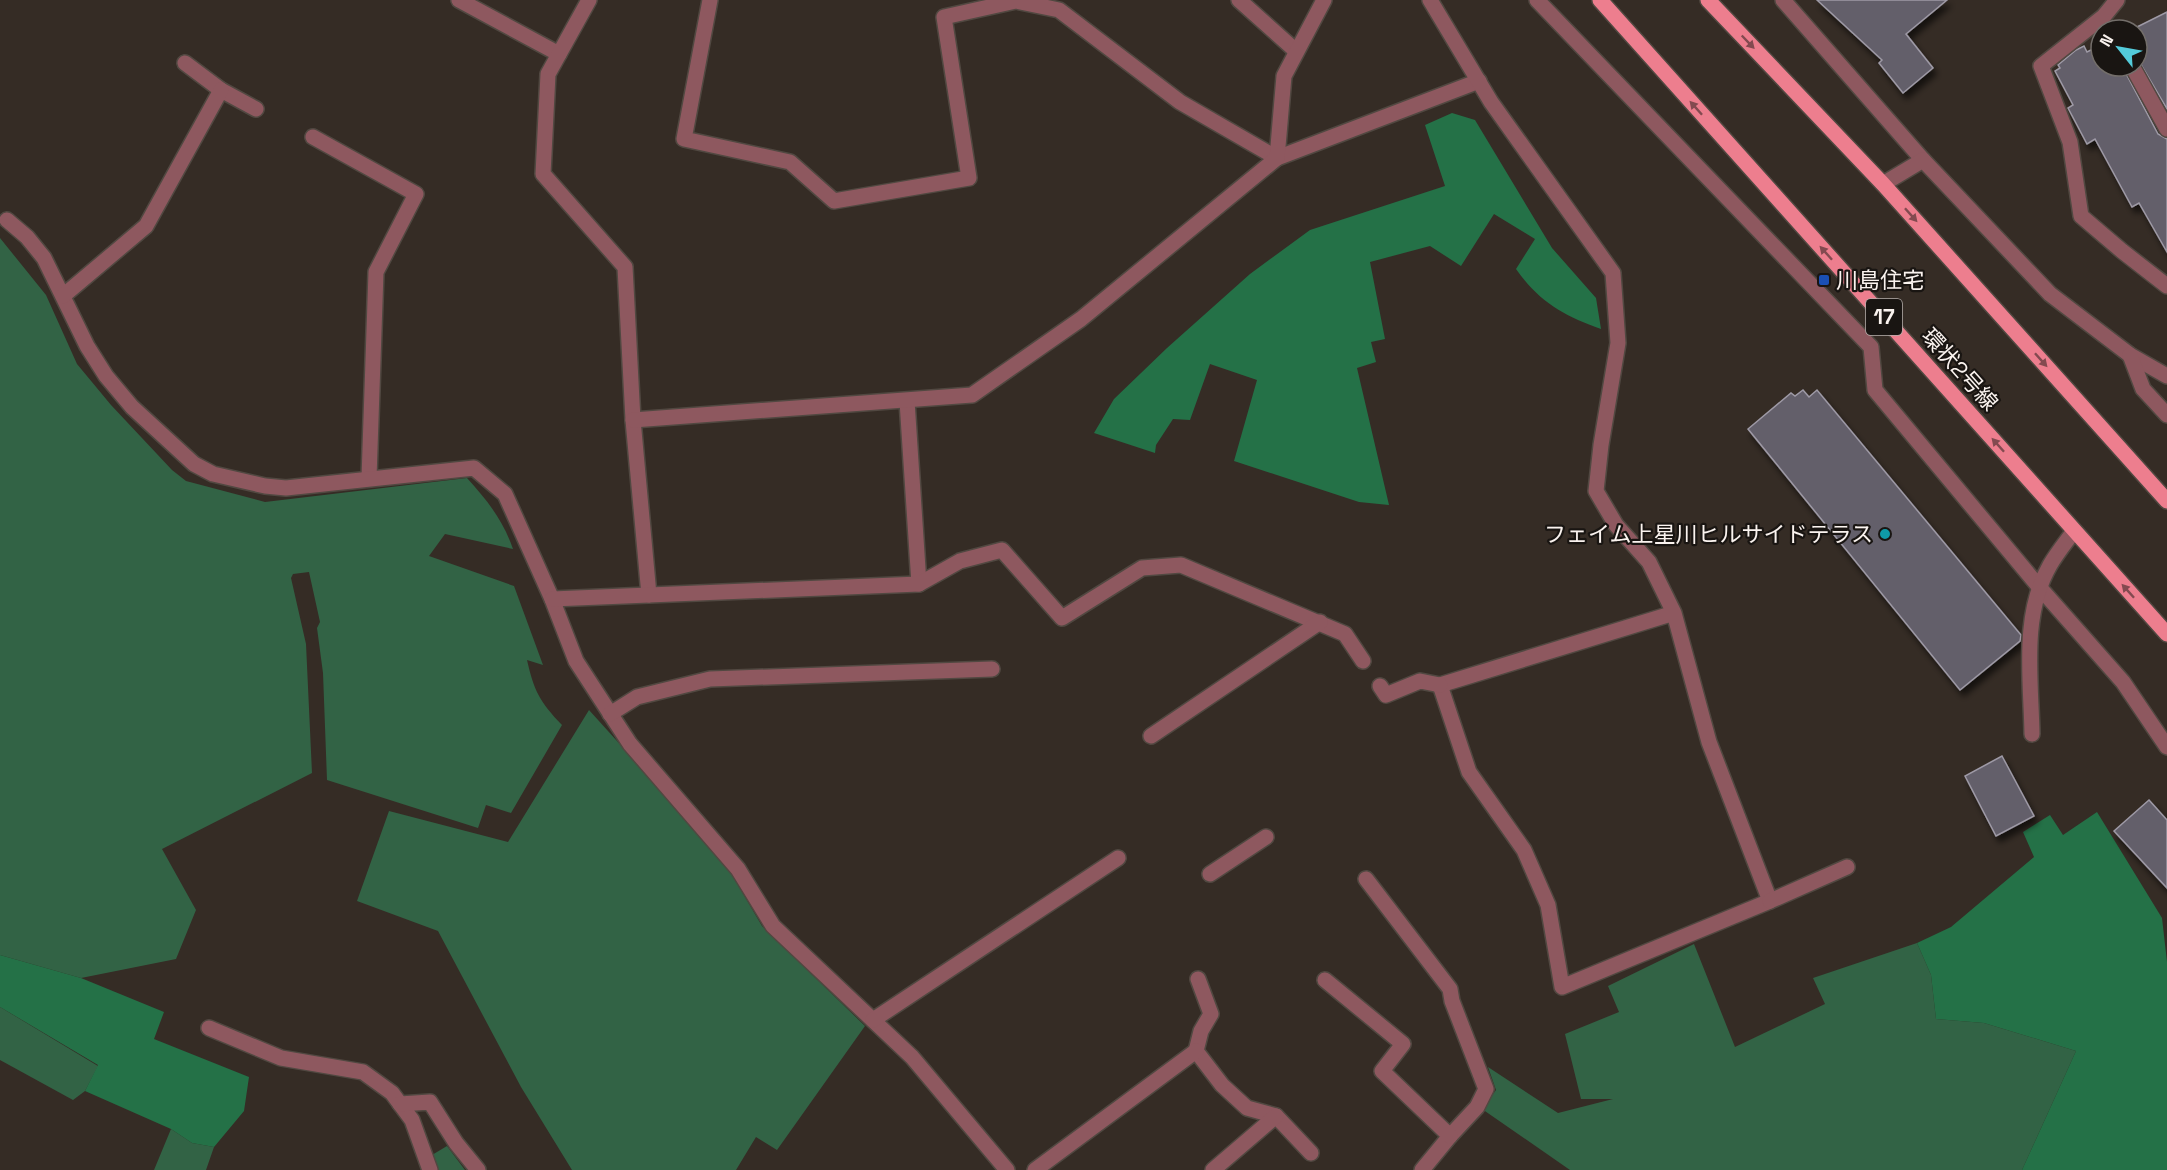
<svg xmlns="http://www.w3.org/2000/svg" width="2167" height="1170" font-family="'Space Grotesk','Noto Sans JP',sans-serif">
	<defs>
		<filter id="shadow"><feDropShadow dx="3.5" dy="6" stdDeviation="3" flood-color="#0009"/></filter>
	</defs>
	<rect width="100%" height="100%" fill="#352c25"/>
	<g fill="#326345">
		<path d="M0 238 46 295 77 364 111 405 172 470 186 481 265 502 467 478C487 500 503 520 513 549L445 534 429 556 514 586 543 665 527 660C534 691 540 702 562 725L511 813 486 805 478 828 327 780 323 673 317 628 320 622 309 572 293 574 291 578 306 644 312 773 162 849 196 910 176 959 81 978 0 955Z"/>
		<path d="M589 710 721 856 762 926 865 1026 777 1150 756 1137 736 1170H572L521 1087 438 931 357 901 389 811 508 842Z"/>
		<path d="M1917 943 1931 975 1936 1019 1984 1023 2076 1051 2022 1170H1570L1482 1109 1496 1090 1488 1067 1558 1113 1613 1099H1581L1565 1034 1619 1012 1608 986 1694 944 1735 1047 1825 1004 1813 978Z"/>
		<path d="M0 1007 98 1066 85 1091 73 1100 0 1060Z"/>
		<path d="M171 1129 192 1143 214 1147 206 1170H154Z"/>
		<path d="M447 1146 465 1170H437L432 1155Z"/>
	</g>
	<g fill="#247147">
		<path d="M1452 113 1475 120 1552 248 1596 298 1601 329C1564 316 1539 302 1516 269L1535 239 1494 214 1461 266 1430 246 1370 262 1385 339 1371 342 1376 362 1357 368 1389 505 1359 502 1234 461 1257 380 1210 364 1190 420 1173 419 1156 445 1155 453 1094 433 1114 399 1167 348 1250 274 1310 230 1445 186 1425 125Z"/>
		<path d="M2097 812 2162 918 2167 962V1170H2022L2076 1051 1984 1023 1936 1019 1931 975 1917 943 1951 927 2034 857 2023 832 2050 815 2063 835Z"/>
		<path d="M0 955 81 978 164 1012 154 1039 249 1077 244 1111 214 1147 192 1143 171 1129 85 1091 98 1065 0 1007Z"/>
	</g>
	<g fill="#645f6b" stroke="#9e9aa6" stroke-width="1.5" filter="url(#shadow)">
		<path d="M1817 0H1947L1906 34 1933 68 1903 93 1879 63 1882 60Z"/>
		<path d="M2167 12V109L2137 58V30H2131Z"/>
		<path d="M2101 45V66H2122L2158 134 2167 139V252L2139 203 2132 207 2095 139 2087 144 2068 108 2073 105 2055 71 2060 68 2058 65 2076 50 2084 46 2087 52Z"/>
		<path d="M1803 390 1809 397 1817 390 2021 635 2020 641 1960 690 1748 429 1791 393 1795 396Z"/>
		<path d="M2002 756 2034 816 1996 836 1965 776Z"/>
		<path d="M2149 800 2167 820V888L2114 831Z"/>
	</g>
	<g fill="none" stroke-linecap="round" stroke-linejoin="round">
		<defs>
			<g id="minor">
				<path d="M459 0 559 54"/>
				<path d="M589 0 548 74 543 174 625 267 633 420 649 595"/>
				<path d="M710 0 684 139 790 162 834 201 969 178 944 17 1016 1 1059 10 1180 102 1277 158 1479 81"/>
				<path d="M1239 0 1296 51"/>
				<path d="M1430 0 1491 102 1613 273 1618 343 1601 445 1596 491 1616 525 1649 562 1674 613 1709 742 1770 901 1562 987 1548 905 1524 850 1469 772 1440 685 1674 613"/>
				<path d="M1537 0 1871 347 1875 390 2040 588 2123 682 2167 747"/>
				<path d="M1783 0 1923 160"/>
				<path d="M2117 0 2104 16 2041 66 2070 142 2081 216 2122 251 2167 286"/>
				<path d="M185 63 221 90 256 109"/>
				<path d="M2132 66 2167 129"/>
				<path d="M313 137 416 194 376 272 369 478"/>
				<path d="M1883 184 1923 160 2050 294 2130 355 2167 376"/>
				<path d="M7 220 27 237 44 258 87 346 106 376 132 407 194 464 213 474 265 486 286 488 474 468 505 494 552 599 576 661 630 744 738 869 773 926 912 1057 1007 1170"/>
				<path d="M63 296 146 226 221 90"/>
				<path d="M2130 355 2143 389 2167 415"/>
				<path d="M907 401 919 584"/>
				<path d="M633 420 972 395 1081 319 1277 158 1284 76 1324 0"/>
				<path d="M552 599 919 584 960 561 1002 550 1062 618 1142 568 1181 565 1345 634 1363 661"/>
				<path d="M1380 686 1386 695 1420 681 1440 685"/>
				<path d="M610 714 637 697 710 679 992 669"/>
				<path d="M2032 734C2031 678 2021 615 2050 565 2057 553 2066 542 2074 531"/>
				<path d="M1151 736 1320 622"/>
				<path d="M1210 874 1266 837"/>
				<path d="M1366 879 1450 989 1452 1001 1486 1089 1477 1107 1450 1136 1422 1170"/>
				<path d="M1770 901 1847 867"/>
				<path d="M1198 979 1211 1014 1201 1031 1196 1051 1222 1085 1247 1108 1276 1116 1311 1153"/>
				<path d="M1325 980 1403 1044 1382 1071 1450 1136"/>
				<path d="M873 1020 1118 858"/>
				<path d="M209 1028 281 1058 363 1072 392 1093 412 1120 430 1170"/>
				<path d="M400 1104 430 1102 456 1143 478 1170"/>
				<path d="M1035 1170 1196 1051"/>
				<path d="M1213 1170 1276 1116"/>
			</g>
			<g id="major">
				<path d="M1600 0 2167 634"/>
				<path d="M1708 0 1883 184 2167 501"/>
			</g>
		</defs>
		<use href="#minor" stroke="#514841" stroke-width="18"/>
		<use href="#major" stroke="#514841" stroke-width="18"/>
		<use href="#minor" stroke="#8e585f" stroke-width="15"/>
		<use href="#major" stroke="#ed7e8e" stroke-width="15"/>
	</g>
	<defs><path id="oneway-solid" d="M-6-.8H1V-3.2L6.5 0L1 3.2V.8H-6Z" transform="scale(1.5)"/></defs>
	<g fill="#834a50">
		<use href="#oneway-solid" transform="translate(1748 42) rotate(46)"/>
		<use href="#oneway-solid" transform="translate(1696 108) rotate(-132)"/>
		<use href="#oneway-solid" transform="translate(1911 215) rotate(48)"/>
		<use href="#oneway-solid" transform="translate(1826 253) rotate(-132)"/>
		<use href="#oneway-solid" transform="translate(2041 360) rotate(48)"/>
		<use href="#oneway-solid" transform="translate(1998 445) rotate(-132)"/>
		<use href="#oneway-solid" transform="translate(2128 591) rotate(-132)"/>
	</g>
	<rect fill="#1a4fb4" stroke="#191512" stroke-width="2" x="1818" y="274" width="12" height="12" rx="3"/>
	<circle fill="#0f9aa8" stroke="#191512" stroke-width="2" cx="1885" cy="534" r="6"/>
	<g text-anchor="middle" stroke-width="4.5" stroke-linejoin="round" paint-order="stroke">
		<rect fill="#191512" stroke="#b6b0ad" stroke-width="1.5" x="1866" y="299" width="36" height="36" rx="4.5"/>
		<g font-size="21" font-weight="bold" fill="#faf3ef">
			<text x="1884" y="324">17</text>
		</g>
		<g font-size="22" fill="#faf3ef" stroke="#191512" text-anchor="start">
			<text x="1836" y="288">川島住宅</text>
			<text x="1873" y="542" text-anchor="end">フェイム上星川ヒルサイドテラス</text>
		</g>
		<g font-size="22" fill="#faf3ef" stroke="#191512">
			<text transform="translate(1960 369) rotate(48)" y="8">環状2号線</text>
		</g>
	</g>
	<g transform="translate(2119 48) rotate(301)"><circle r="28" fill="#191512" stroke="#736e6a" stroke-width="1.5"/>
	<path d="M0-4.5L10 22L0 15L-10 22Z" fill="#53cbda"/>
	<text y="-9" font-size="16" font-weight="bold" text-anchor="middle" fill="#faf3ef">N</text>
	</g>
</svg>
